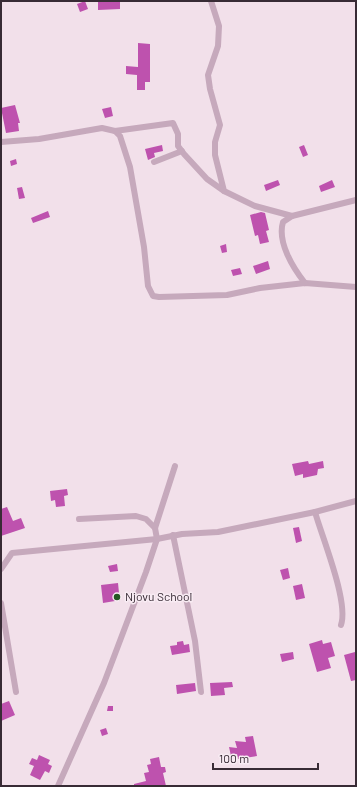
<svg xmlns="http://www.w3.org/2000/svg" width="357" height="787" font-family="Barlow,sans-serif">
	<rect width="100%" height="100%" fill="#f2e0ea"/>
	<g fill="#be52ae">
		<path d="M85 1 88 9 80 12 77 4Z"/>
		<path d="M98 1H120V9L98 10Z"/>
		<path d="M138 43 150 44V82H145V90H137V75L126 74V66L138 67Z"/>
		<path d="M15 105 20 123H18L19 131 6 133 1 108Z"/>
		<path d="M111 107 113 116 105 118 102 109Z"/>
		<path d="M162 145 163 151 154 153 155 157 148 160 145 149Z"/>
		<path d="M304 145 308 155 303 157 299 147Z"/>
		<path d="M16 159 17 164 11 166 10 161Z"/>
		<path d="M278 180 280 185 266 191 264 185Z"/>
		<path d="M332 180 335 187 321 192 319 186Z"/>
		<path d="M22 187 25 198 19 199 17 188Z"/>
		<path d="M48 211 50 217 33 223 31 218Z"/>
		<path d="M261 212 265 213 269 230 266 231 269 242 260 244 258 235 255 236 250 215Z"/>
		<path d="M226 244 227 252 222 253 220 246Z"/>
		<path d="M268 261 270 269 256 274 253 266Z"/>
		<path d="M240 268 242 274 233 276 231 270Z"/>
		<path d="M308 461 309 464 323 461 324 468 318 469 317 475 303 478V474L295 476 292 464Z"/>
		<path d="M67 489 68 495 64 496 65 506 56 507 55 500 51 501 50 491Z"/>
		<path d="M7 507 13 521 21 518 25 528 1 536V509Z"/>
		<path d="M299 527 302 541 296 543 293 528Z"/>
		<path d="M117 564 118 571 110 572 108 566Z"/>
		<path d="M288 568 290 578 283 580 280 570Z"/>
		<path d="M118 583 119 593 114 594 115 601 103 603 101 585Z"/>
		<path d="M302 584 305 598 296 600 293 586Z"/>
		<path d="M322 640 323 644 331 642 335 656 328 658 331 668 317 672 309 644Z"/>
		<path d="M183 641 184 645 189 644 190 652 172 655 170 646 177 645V642Z"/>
		<path d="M293 652 294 659 282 662 280 654Z"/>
		<path d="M355 652 356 680 351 681 344 655Z"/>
		<path d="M232 682 233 687 224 688 225 695 211 696 210 683Z"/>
		<path d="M195 683 196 691 177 694 176 685Z"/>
		<path d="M9 701 15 715 1 721V704Z"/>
		<path d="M108 706H113V711H107Z"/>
		<path d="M106 728 108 734 102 736 100 730Z"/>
		<path d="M253 736 257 756 238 759 237 754 231 756 229 747 237 748 235 741 246 742 245 737Z"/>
		<path d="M39 755 50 760 48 764 52 766 49 773 45 771 40 780 30 775 34 766 29 764 32 758 37 760Z"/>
		<path d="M159 757 161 767H165L166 772 163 773 166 786H134V784L146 781 144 773 149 772 147 765 151 764 150 759Z"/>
	</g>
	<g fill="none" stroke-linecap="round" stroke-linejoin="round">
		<g stroke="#c6a9bc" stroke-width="6">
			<path d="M211 1 219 26 218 46 208 75 210 89 220 125 215 142V155L224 191 255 206 292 216"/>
			<path d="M115 131 173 123 178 134V146L184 154 207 179 224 191"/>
			<path d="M1 142 39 139 102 128 115 131 120 136 130 167 144 247 148 286 153 296 159 297 227 295 260 288 305 283 356 287"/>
			<path d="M154 162 182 151"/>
			<path d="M305 283C293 268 277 242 283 222L292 216 356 200"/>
			<path d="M315 512C322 537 349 602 341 625"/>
			<path d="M79 519 136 516 146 519 155 528"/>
			<path d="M173 535 195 641 201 692"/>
			<path d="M1 569 12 553 157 539 182 534 218 532 315 512 356 501"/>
			<path d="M1 603 16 692"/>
			<path d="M58 786 104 683 146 572 157 539 155 528 175 466"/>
		</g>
	</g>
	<circle fill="#245723" stroke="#f9ecf4" stroke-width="1.5" cx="117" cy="597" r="4"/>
	<g text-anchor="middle" stroke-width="3" stroke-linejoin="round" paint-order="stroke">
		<g font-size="12" fill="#382b35" stroke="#f9ecf4" text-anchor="start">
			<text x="125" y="601">Njovu School</text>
		</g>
	</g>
	<rect width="357" height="787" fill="none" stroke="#382b35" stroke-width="4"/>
	<path d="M213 763v6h105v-6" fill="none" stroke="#382b35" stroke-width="2"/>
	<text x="219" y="763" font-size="12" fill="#382b35" stroke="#f9ecf4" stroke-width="3" paint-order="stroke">100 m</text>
</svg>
